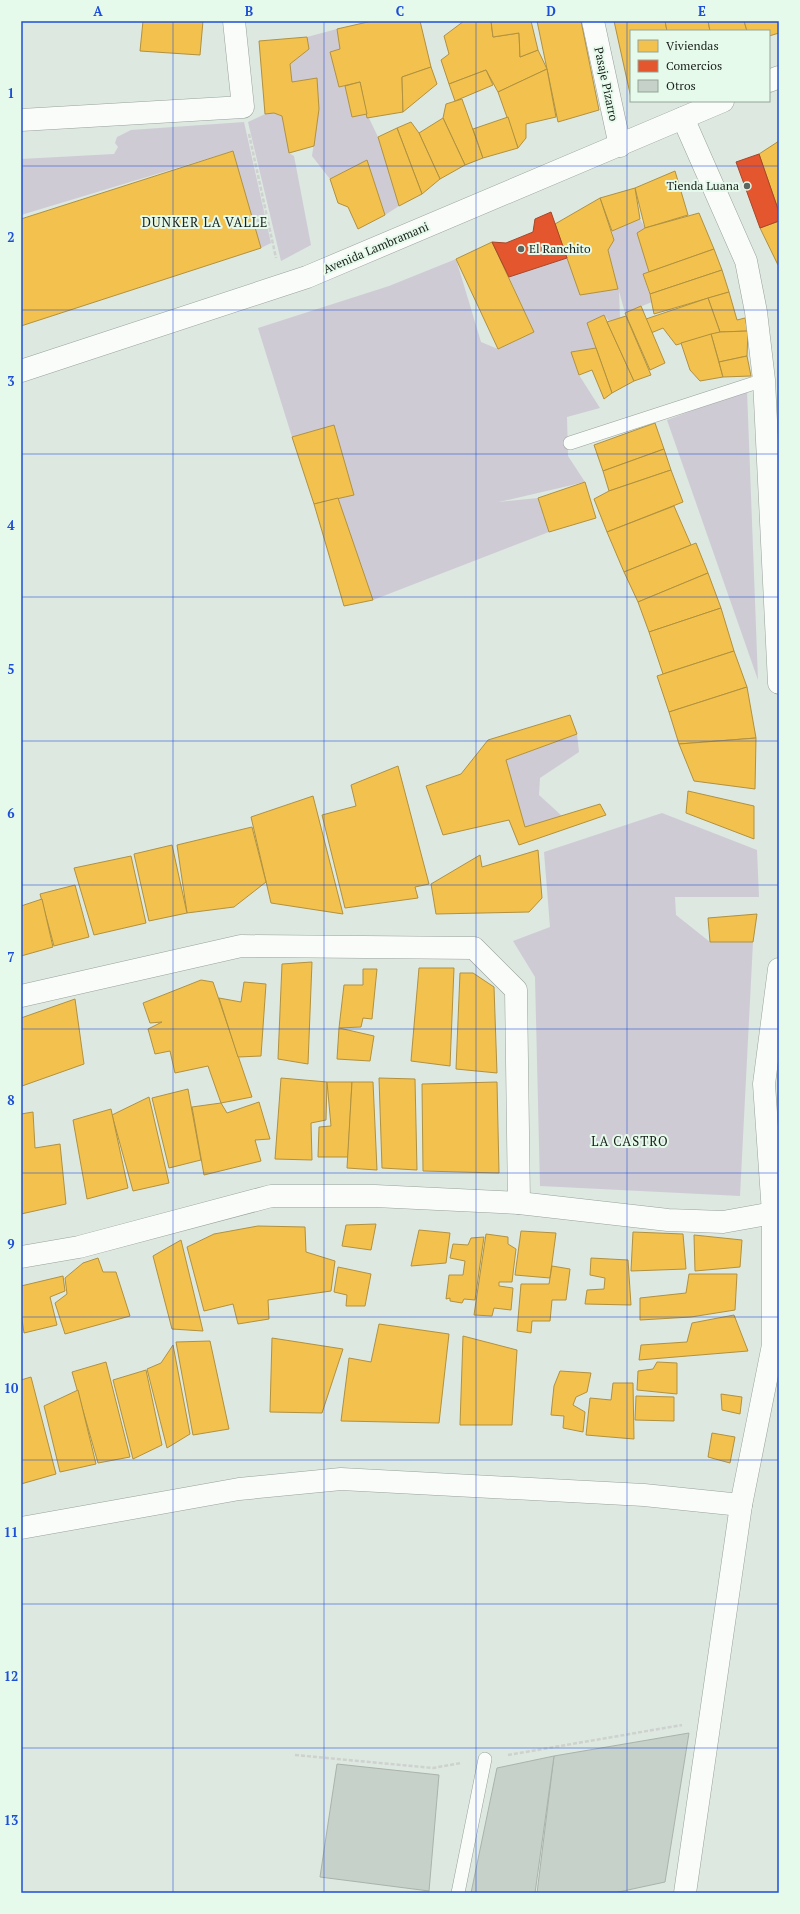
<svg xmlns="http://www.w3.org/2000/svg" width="800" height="1914" font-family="'PT Serif',serif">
	<rect width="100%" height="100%" fill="#dde8e0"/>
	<g fill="#cecbd5">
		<path d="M337 29 340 49 330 52 339 87 345 86 352 117 367 114 378 137 399 206 385 215 367 160 330 179 312 156 319 109 317 78 292 82 290 64 309 49 307 37Z"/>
		<path d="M274 113 282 116 289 153 294 156 311 245 281 261 248 122 265 114Z"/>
		<path d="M244 122 271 243 261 248 233 151 21 215V159L114 154 118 147 115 143 117 137 131 130Z"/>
		<path d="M640 219 645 228 649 272 643 275 652 302 625 313 619 291 620 318 609 321 604 315 587 323 596 348 571 352 579 375 600 408 567 417 568 456 585 482 499 502 538 498 549 532 373 600 338 498 353 494 334 425 292 437 258 328 389 286 456 259 481 342 498 349 534 332 509 277 567 258 580 294 618 289 608 250 614 240 612 231Z"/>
		<path d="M747 390 758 680 667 420Z"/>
		<path d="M577 734 579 752 540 778 539 795 562 816 525 827 506 760Z"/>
		<path d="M662 813 757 850 759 897H675L676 915 710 942H753L740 1196 540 1186 535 977 513 941 550 927 544 852Z"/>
	</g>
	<g fill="#f2c14e" stroke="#b1913f">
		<path d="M143 21H203L200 55 140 51Z"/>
		<path d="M372 21H420L431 67 402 77 403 112 367 118 360 82 339 87 330 52 340 49 337 29Z"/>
		<path d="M464 21H491L493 37 519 33 520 57 538 50 547 69 498 92 486 70 449 84 441 60 449 54 444 36Z"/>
		<path d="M491 21H531L538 50 520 57 519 33 493 37Z"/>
		<path d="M537 21H581L599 110 558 122Z"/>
		<path d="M614 21H665L667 31H631V98Z"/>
		<path d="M665 21H708L710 31H667Z"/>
		<path d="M708 21H744L747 31H710Z"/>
		<path d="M744 21H779V33L769 36V31H747Z"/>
		<path d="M307 37 309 49 290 64 292 82 317 78 319 109 314 146 289 153 282 116 274 113 265 114 259 41Z"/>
		<path d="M431 67 437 84 403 112 402 77Z"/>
		<path d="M547 69 556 117 526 124V138L518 148 498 92Z"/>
		<path d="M486 70 493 85 455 101 449 84Z"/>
		<path d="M360 82 367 114 352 117 345 86Z"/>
		<path d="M462 99 483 158 465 165 443 118 446 104Z"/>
		<path d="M508 117 518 148 483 158 473 129Z"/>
		<path d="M443 118 465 165 440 179 419 133Z"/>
		<path d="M411 122 419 133 440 179 422 194 397 128Z"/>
		<path d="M397 128 422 194 399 206 378 137Z"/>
		<path d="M779 141V212L759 154Z"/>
		<path d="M233 151 261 248 21 326V219Z"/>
		<path d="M367 160 385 215 358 229 348 207 338 203 330 179Z"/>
		<path d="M675 171 688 215 645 228 635 188Z"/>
		<path d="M635 188 640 219 612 231 600 198Z"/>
		<path d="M600 198 614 240 608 250 618 289 580 295 555 224Z"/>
		<path d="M699 213 714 249 649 272 637 233 645 228Z"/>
		<path d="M779 221V265H778L760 228Z"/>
		<path d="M492 242 534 332 498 349 456 259Z"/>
		<path d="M714 249 722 270 650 294 643 274Z"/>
		<path d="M722 270 729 292 654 314 650 294Z"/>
		<path d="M729 292 737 320 745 318 748 331 720 332 708 298Z"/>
		<path d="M708 298 720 332 676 345 663 328 651 333 646 319Z"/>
		<path d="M641 306 665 363 650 370 625 313Z"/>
		<path d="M604 315 634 381 612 393 587 323Z"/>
		<path d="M626 316 651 375 634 381 607 322Z"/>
		<path d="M748 331 747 356 719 362 711 334 720 332Z"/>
		<path d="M711 334 723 377 700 381 690 370 681 343Z"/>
		<path d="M596 348 612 393 604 399 592 370 579 375 571 352Z"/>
		<path d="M747 356 751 376 723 377 719 362Z"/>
		<path d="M655 423 664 449 603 471 594 445Z"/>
		<path d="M334 425 354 495 314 504 292 437Z"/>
		<path d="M664 449 671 470 609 491 603 471Z"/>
		<path d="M671 470 683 502 607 532 594 499 609 491Z"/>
		<path d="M585 482 596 518 549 532 538 498Z"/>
		<path d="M338 498 373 600 344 606 314 504Z"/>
		<path d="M674 506 691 545 624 572 607 532Z"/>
		<path d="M696 543 708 573 638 602 624 572Z"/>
		<path d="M708 573 721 608 649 632 638 602Z"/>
		<path d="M721 608 734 651 663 674 649 632Z"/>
		<path d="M734 651 747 687 669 712 657 676Z"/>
		<path d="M747 687 756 738 679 744 669 712Z"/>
		<path d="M570 715 577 734 506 760 525 827 600 804 606 815 519 845 509 820 443 835 426 786 461 774 488 740Z"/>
		<path d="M756 738 755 789 694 781 679 744Z"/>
		<path d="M398 766 429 884 415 887 418 898 345 908 322 815 356 806 351 785Z"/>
		<path d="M688 791 754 806V839L686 813Z"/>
		<path d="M313 796 343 914 271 903 251 817Z"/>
		<path d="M252 827 266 882 234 907 187 913 177 845Z"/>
		<path d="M172 845 187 913 149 921 134 854Z"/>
		<path d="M538 850 542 898 529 912 436 914 431 884 480 855 482 867Z"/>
		<path d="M131 856 146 923 94 935 74 868Z"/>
		<path d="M75 885 89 937 54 946 40 894Z"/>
		<path d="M42 899 53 947 21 956V906Z"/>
		<path d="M757 914 753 942H710L708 918Z"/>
		<path d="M312 962 308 1064 278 1059 282 964Z"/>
		<path d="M419 968H454L450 1066 411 1061Z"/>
		<path d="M363 969H377L372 1019 363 1018 361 1027 339 1028 344 985H363Z"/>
		<path d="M460 973H473L494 987 497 1073 456 1069Z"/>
		<path d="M201 980 213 982 252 1097 221 1103 208 1066 175 1073 170 1051 155 1054 148 1029 162 1022 150 1023 143 1003Z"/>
		<path d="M244 982 266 984 261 1056 238 1057 219 998 241 1002Z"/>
		<path d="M75 999 84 1064 22 1086 21 1018Z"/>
		<path d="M339 1028 374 1036 370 1061 337 1059Z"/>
		<path d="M281 1078 327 1082 326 1120 311 1123 312 1160 275 1159Z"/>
		<path d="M379 1078 415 1079 417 1170 382 1168Z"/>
		<path d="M327 1082H352L348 1157H318L319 1127 331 1126Z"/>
		<path d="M352 1082H373L377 1170 347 1168Z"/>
		<path d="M497 1082 499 1173 423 1171 422 1084Z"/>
		<path d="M188 1089 201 1160 169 1168 152 1098Z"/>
		<path d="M149 1097 169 1183 133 1191 112 1115Z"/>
		<path d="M259 1102 270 1139 255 1140 261 1161 204 1175 192 1107 221 1103 227 1113Z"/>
		<path d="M111 1109 128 1188 87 1199 73 1120Z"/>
		<path d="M33 1112 35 1148 60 1144 66 1204 21 1214V1114Z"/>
		<path d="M376 1224 371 1250 342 1246 346 1225Z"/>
		<path d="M258 1226 305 1227 306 1252 335 1261 331 1291 268 1300 269 1319 238 1324 233 1304 204 1311 187 1247 214 1234Z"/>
		<path d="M419 1230 450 1233 446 1263 411 1266Z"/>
		<path d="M521 1231 556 1233 550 1278 515 1275Z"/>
		<path d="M633 1232 683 1234 686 1269 631 1271Z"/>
		<path d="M486 1234 508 1237V1244L516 1249 512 1282H499V1286L513 1288 511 1310 494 1308 492 1316 474 1315Z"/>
		<path d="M694 1235 742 1240 740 1267 695 1271Z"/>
		<path d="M484 1237 475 1300 464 1299 462 1303 450 1301V1298L446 1299 449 1275H463L465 1261 450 1258 453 1244 468 1245 471 1238Z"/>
		<path d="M181 1240 203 1331 172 1329 153 1256Z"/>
		<path d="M98 1258 103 1272H116L130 1316 65 1334 55 1303 67 1294 65 1278 83 1263Z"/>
		<path d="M591 1258 628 1260 631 1305 585 1304 587 1290 604 1289 605 1278 590 1275Z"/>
		<path d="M552 1266 570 1269 566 1300H552L550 1321H532L531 1333 517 1331 521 1284H549Z"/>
		<path d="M338 1267 371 1274 365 1306H346L347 1295 334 1292Z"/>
		<path d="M689 1274H737L735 1310 691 1317 640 1320V1298L686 1293Z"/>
		<path d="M63 1276 65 1291 50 1297 57 1325 24 1333 21 1313V1286Z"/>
		<path d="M734 1315 748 1351 639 1360 641 1345 687 1342 692 1323Z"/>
		<path d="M379 1324 449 1334 439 1423 341 1421 349 1358 371 1362Z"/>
		<path d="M463 1336 517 1350 512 1425H460Z"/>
		<path d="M272 1338 343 1349 322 1413 270 1412Z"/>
		<path d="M210 1341 229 1429 193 1435 176 1342Z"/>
		<path d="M173 1345 190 1434 167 1448 147 1369 161 1363Z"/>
		<path d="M106 1362 130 1457 98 1463 72 1372Z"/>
		<path d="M657 1362 677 1363V1394L637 1390 638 1371 653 1369Z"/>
		<path d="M146 1370 162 1445 133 1459 113 1380Z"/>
		<path d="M560 1371 591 1373 587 1392 576 1397 573 1405 585 1412 583 1432 563 1428 564 1416 551 1415 554 1386Z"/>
		<path d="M31 1377 56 1474 21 1484V1380Z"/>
		<path d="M613 1383H633L634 1439 586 1435 590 1398 611 1400Z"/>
		<path d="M78 1390 96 1464 60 1472 44 1406Z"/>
		<path d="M721 1394 742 1397 740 1414 722 1410Z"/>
		<path d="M636 1396 674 1397V1421L635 1420Z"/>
		<path d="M712 1433 735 1437 730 1463 708 1457Z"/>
	</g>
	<g fill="#e4572e" stroke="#a74628">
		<path d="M759 154 779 212V221L760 228 736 162Z"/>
		<path d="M551 212 567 258 509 277 492 242 506 243 533 232 535 219Z"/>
	</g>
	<g fill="#c6d1c9" stroke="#aab2ac">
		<path d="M689 1733 665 1882 614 1893H537L554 1756Z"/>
		<path d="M554 1756 535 1893H471L497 1768Z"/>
		<path d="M337 1764 439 1775 429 1891 320 1877Z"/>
	</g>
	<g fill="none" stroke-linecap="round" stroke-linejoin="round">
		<defs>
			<g id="service">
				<path d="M570 443 764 380"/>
				<path d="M458 1893 485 1759"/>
			</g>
			<g id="minor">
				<path d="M593 21 620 146"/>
				<path d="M683 118 746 261 756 312 764 380 779 683"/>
				<path d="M21 120 243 107 234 21"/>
				<path d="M21 996 241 946 474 948 516 990 519 1203"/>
				<path d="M21 1257 79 1247 271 1196H375L519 1203 668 1220 723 1222 773 1213"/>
				<path d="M21 1528 239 1489 341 1479 644 1495 741 1505"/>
				<path d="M685 1893 741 1505 773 1345V1213L764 1084 779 969"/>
			</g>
			<g id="secondary">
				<path d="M769 81 779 77"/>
				<path d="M21 371 307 277 723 101"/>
			</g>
		</defs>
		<use href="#service" stroke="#99a19b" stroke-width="14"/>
		<use href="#minor" stroke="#99a19b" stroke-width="23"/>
		<use href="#secondary" stroke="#99a19b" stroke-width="23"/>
		<g stroke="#ced1cf" stroke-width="2.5" stroke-dasharray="4 2" stroke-linecap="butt">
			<path d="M249 134 276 258"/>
			<path d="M295 1755 433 1768 461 1763"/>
			<path d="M508 1755 682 1725"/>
		</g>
		<use href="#service" stroke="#fafcfa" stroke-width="13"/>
		<use href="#minor" stroke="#fafcfa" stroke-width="22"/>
		<use href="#secondary" stroke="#fafcfa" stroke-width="22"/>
	</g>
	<path fill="none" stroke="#1d4ed8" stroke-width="1" stroke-opacity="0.55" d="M173 21V1893M324 21V1893M476 21V1893M627 21V1893M21 166H779M21 310H779M21 454H779M21 597H779M21 741H779M21 885H779M21 1029H779M21 1173H779M21 1317H779M21 1460H779M21 1604H779M21 1748H779"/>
	<g fill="#5e6660" stroke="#e6faeb" stroke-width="1.5">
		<circle cx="747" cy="186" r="4"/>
		<circle cx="521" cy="249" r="4"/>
	</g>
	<g text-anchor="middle" stroke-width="4" stroke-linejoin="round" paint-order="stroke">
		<g font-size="12" fill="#19201b" stroke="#e6faeb">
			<text transform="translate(606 84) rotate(78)" y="4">Pasaje Pizarro</text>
			<text transform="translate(376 248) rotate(-23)" y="4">Avenida Lambramani</text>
		</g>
		<g font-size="12" fill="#19201b" stroke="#e6faeb" text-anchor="end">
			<text x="739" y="190">Tienda Luana</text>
			<text x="529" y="253" text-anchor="start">El Ranchito</text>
		</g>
		<g font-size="13" letter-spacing="1" fill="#19201b" stroke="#e6faeb">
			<text x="205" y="227">DUNKER LA VALLE</text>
			<text x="630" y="1146">LA CASTRO</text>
		</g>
	</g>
	<rect width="800" height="1914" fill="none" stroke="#e6faeb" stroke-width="44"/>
	<rect x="630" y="30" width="140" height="72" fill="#e6faeb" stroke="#94a398"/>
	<rect x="638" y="40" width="20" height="12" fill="#f2c14e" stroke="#94a398"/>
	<text x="666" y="50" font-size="12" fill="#19201b">Viviendas</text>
	<rect x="638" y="60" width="20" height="12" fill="#e4572e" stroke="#94a398"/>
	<text x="666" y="70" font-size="12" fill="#19201b">Comercios</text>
	<rect x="638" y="80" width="20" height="12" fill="#c6d1c9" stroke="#94a398"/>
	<text x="666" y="90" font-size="12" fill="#19201b">Otros</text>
	<rect x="22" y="22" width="756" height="1870" fill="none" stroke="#1d4ed8" stroke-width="1.5"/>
	<g font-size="13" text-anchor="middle" font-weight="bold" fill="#1d4ed8">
		<text x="98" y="16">A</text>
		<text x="249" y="16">B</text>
		<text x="400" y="16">C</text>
		<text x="551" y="16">D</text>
		<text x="702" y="16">E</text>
		<text x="11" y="98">1</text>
		<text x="11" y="242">2</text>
		<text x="11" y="386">3</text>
		<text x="11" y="530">4</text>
		<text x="11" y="674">5</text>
		<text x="11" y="818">6</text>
		<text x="11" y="962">7</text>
		<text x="11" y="1105">8</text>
		<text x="11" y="1249">9</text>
		<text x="11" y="1393">10</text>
		<text x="11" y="1537">11</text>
		<text x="11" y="1681">12</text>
		<text x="11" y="1825">13</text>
	</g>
</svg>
